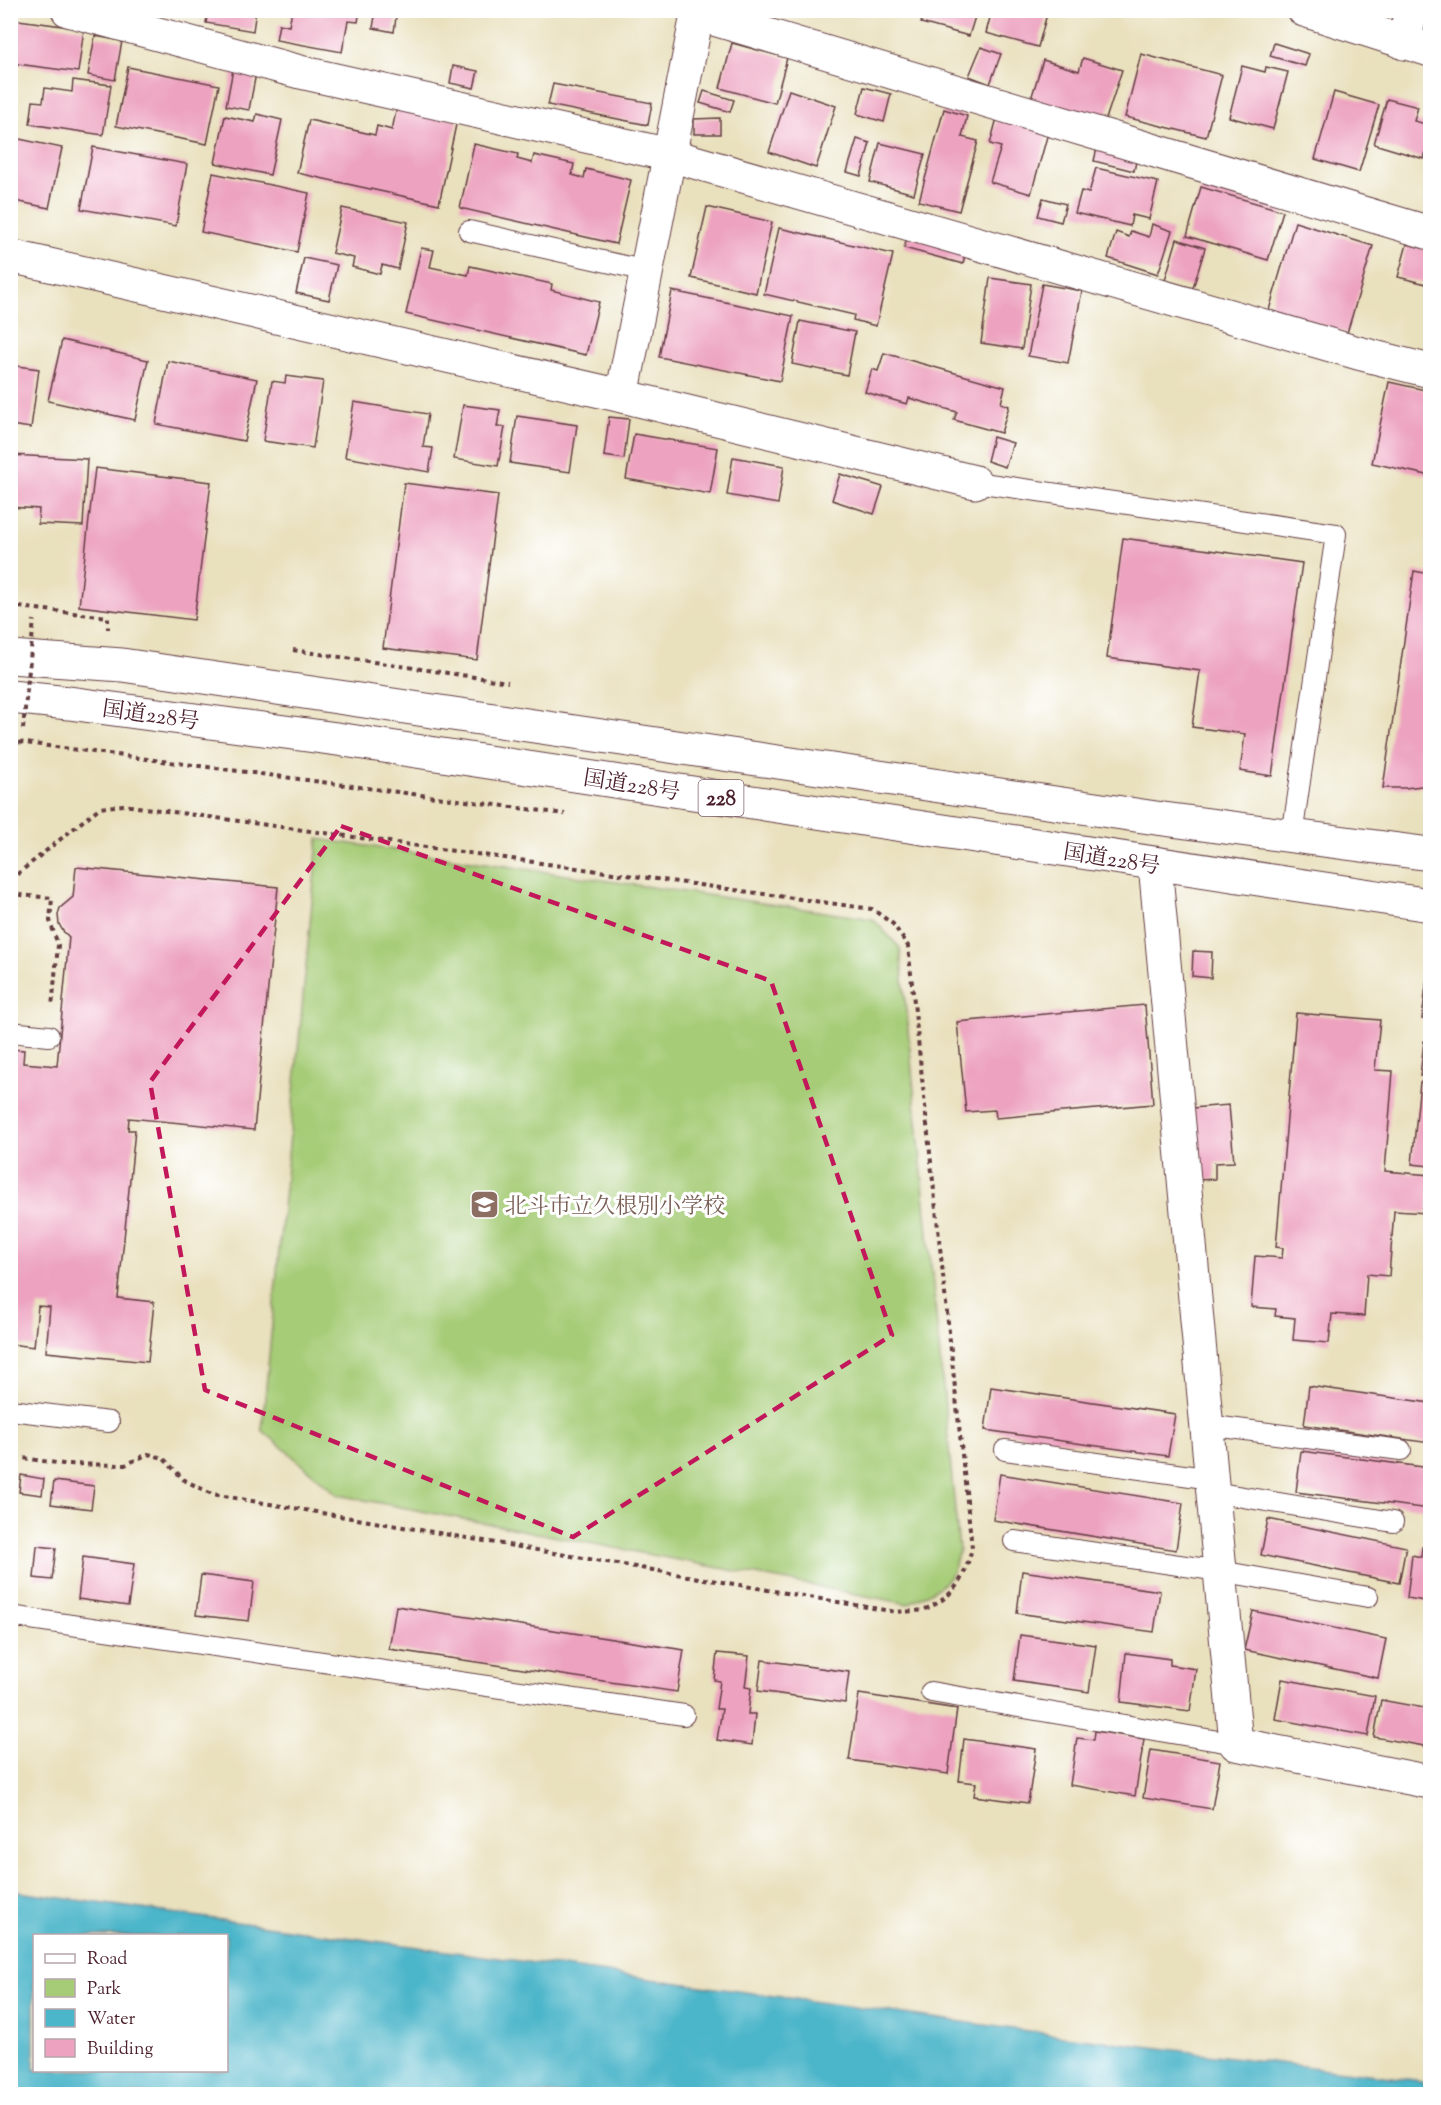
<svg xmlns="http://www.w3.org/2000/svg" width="1441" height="2105" font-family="'Sorts Mill Goudy','Noto Serif JP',serif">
	<rect width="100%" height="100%" fill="#fff"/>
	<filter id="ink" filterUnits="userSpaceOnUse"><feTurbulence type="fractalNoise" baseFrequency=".0167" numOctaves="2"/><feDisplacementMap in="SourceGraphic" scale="12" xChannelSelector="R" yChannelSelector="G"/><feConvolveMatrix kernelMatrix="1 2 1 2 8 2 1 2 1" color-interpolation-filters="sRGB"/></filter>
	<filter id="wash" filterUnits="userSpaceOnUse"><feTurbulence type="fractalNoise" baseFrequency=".008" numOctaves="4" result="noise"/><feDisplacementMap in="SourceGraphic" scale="24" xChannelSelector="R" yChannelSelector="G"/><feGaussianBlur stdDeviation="1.35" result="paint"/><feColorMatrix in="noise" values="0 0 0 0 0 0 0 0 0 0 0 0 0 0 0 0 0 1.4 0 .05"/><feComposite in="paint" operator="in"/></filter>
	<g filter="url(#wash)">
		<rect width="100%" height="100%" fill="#e9e0bd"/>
		<path fill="#a6cc77" stroke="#787651" stroke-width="1.5" d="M318 839 873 919 900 948 959 1550 952 1574 940 1587 908 1604 338 1495 262 1430Z"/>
		<path fill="#4bb5c9" stroke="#4a6a7a" stroke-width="1.5" fill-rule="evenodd" d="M11 1891 1064 2036 1430 2082V2094H11ZM34 1936H226V2070H34Z"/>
		<g id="blocks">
			<g fill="#eda3c0">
				<path d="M208 10H256L253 31 206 23Z"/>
				<path d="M292 10H360L358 22 348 21 342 52 276 40 279 24 289 26Z"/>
				<path d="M376 10H397L394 32 373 28Z"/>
				<path d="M925 10H977L969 36 921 23Z"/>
				<path d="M992 10H1057L1056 16 1047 14 1038 47 986 33Z"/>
				<path d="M11 19 84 29 78 72 10 63Z"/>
				<path d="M95 36 122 41 115 80 88 75Z"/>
				<path d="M732 43 787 58 775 103 720 88Z"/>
				<path d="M1274 43 1309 54 1305 66 1270 56Z"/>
				<path d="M981 47 1001 54 990 84 969 76Z"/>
				<path d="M1141 54 1222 75 1206 137 1125 117Z"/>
				<path d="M1083 58 1122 70 1105 122 1031 99 1043 60 1079 71Z"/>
				<path d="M453 66 478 71 474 88 450 83Z"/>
				<path d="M1242 66 1265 72 1266 67 1288 72 1273 129 1229 117Z"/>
				<path d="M128 67 219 85 207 144 116 126Z"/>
				<path d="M233 69 256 73 249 110 226 106Z"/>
				<path d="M73 80 111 85 103 135 30 124 33 101 43 102 45 88 72 92Z"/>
				<path d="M553 84 652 103 648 125 548 105Z"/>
				<path d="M864 87 891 94 884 122 857 114Z"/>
				<path d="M789 90 836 106 816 168 769 152Z"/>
				<path d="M704 91 734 100 730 112 700 103Z"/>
				<path d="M1334 92 1379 105 1359 172 1315 159Z"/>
				<path d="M1387 99 1418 107 1414 121 1430 125V137L1424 159 1374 144Z"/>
				<path d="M397 107 457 120 439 204 297 173 309 120 375 135 377 126 392 130Z"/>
				<path d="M944 109 967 116 962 137 978 141 959 211 919 201Z"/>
				<path d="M257 114 282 120 270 175 215 163 225 116 255 122Z"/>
				<path d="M720 118V134H694V119Z"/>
				<path d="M997 118 1048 133 1031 194 990 182 1001 147 990 144Z"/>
				<path d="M10 137 62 148 49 208 10 200Z"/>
				<path d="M857 139 870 143 861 176 847 172Z"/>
				<path d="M880 143 925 154 914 194 870 182Z"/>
				<path d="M474 144 518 154 517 159 532 163 534 155 574 164 572 175 584 178 586 169 631 180 616 244 460 208Z"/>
				<path d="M93 147 187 164 176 226 81 209Z"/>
				<path d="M1097 148 1137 157 1134 171 1094 161Z"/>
				<path d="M1096 168 1158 182 1149 219 1132 215 1130 226 1075 213 1081 191 1089 193Z"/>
				<path d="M213 173 309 193 297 252 201 232Z"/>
				<path d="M1201 187 1283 211 1268 260 1187 236Z"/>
				<path d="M1043 198 1066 204 1061 222 1038 216Z"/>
				<path d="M707 207 772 222 756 293 691 278Z"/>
				<path d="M342 208 408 222 398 269 382 265 380 274 352 267 354 258 332 253Z"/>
				<path d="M1295 222 1373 246 1347 333 1269 310Z"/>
				<path d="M1152 224 1172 231 1158 274 1108 258 1116 232 1129 237 1131 231 1149 237Z"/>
				<path d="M779 228 893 254 876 326 853 320 854 315 764 294Z"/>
				<path d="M908 235 966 250 963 264 904 248Z"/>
				<path d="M1177 239 1205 248 1193 288 1165 280Z"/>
				<path d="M1407 244 1430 250V285L1398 277Z"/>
				<path d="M421 248 434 250 430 267 468 275 470 266 552 284 551 290 599 302 586 355 406 314Z"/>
				<path d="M304 258 337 265 329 300 296 293Z"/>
				<path d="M990 278 1031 284 1022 349 981 343Z"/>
				<path d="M1042 284 1082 291 1068 363 1028 356Z"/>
				<path d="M672 291 793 316 780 381 659 357Z"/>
				<path d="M800 321 855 332 847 375 792 364Z"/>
				<path d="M62 340 148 360 135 420 48 401Z"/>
				<path d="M884 353 1005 387 1001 403 1009 406 1001 433 954 420 957 412 909 398 907 404 865 392 872 369 878 371Z"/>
				<path d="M168 361 257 379 244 441 156 424Z"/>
				<path d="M10 365 39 369 31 428 10 425Z"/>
				<path d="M286 376 323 381 313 448 263 441 272 381 285 383Z"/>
				<path d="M1389 382 1430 391V460L1427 475 1372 463Z"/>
				<path d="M354 402 428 414 423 447 433 448 429 472 345 457Z"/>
				<path d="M463 405 500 410 497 427H505L498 466 454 459Z"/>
				<path d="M517 416 577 425 570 472 510 463Z"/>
				<path d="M609 417 629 419 624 459 604 456Z"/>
				<path d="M634 434 718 448 710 494 626 479Z"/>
				<path d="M993 437 1013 443 1005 467 987 461Z"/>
				<path d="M10 455 87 459 83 526 38 524 39 509 10 507Z"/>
				<path d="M733 457 784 466 778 504 727 495Z"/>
				<path d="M95 468 211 482 194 620 79 606Z"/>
				<path d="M840 474 883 487 874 514 832 500Z"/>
				<path d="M404 483 498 495 477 660 383 648Z"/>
				<path d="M1123 538 1302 563 1272 776 1240 771 1245 734 1192 727 1200 671 1107 658Z"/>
				<path d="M1414 571 1430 574V785L1405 788H1383Z"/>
				<path d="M76 867 278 887 254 1130 129 1118 128 1130H135L118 1298 154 1302 148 1362 46 1352 50 1307 38 1306 34 1347 10 1344V1049L24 1050 23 1063 57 1066 69 937 63 931 59 924 58 915 60 908 73 897Z"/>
				<path d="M1193 951 1212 952 1211 978 1192 976Z"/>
				<path d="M1429 960 1430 961V1020L1422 1019Z"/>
				<path d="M1145 1005 1153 1104 996 1118 995 1110 966 1112 957 1022Z"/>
				<path d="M1296 1013 1380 1020 1375 1070 1393 1071 1385 1171 1430 1175 1428 1213 1394 1211 1389 1276 1367 1274 1364 1316 1332 1314 1329 1343 1293 1340 1295 1318 1275 1316 1276 1309 1251 1307 1255 1256 1282 1258 1283 1248 1276 1247Z"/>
				<path d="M1424 1041 1430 1042V1076H1420Z"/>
				<path d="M1420 1082 1430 1083V1166L1412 1164Z"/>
				<path d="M1229 1105 1234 1162 1215 1163V1179L1199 1180 1192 1108Z"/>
				<path d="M1309 1386 1430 1403V1443L1304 1425Z"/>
				<path d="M991 1387 1175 1414 1168 1456 985 1430Z"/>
				<path d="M1301 1451 1430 1468V1509L1296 1492Z"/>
				<path d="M1000 1474 1183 1503 1176 1550 993 1520Z"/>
				<path d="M21 1475 44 1479 42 1495 19 1492Z"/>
				<path d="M54 1481 94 1486 91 1509 51 1504Z"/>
				<path d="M1268 1519 1406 1547 1399 1583 1261 1555Z"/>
				<path d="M37 1546 56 1548 52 1580 34 1578Z"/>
				<path d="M1422 1547 1430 1548V1602L1407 1598 1412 1555 1421 1557Z"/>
				<path d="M83 1557 134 1564 128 1606 78 1599Z"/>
				<path d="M1022 1571 1160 1591 1154 1632 1017 1613Z"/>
				<path d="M201 1575 254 1582 249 1621 196 1615Z"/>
				<path d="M396 1606 684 1650 677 1692 389 1649Z"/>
				<path d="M1253 1611 1386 1639 1378 1678 1244 1650Z"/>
				<path d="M1020 1635 1096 1645 1089 1692 1014 1681Z"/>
				<path d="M717 1653 749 1656 745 1687 751 1688 748 1714H755L752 1745 717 1740 722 1709H716L720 1681 714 1680Z"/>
				<path d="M1126 1653 1170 1659V1665L1196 1669 1190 1711 1121 1702Z"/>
				<path d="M762 1660 849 1672 845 1703 758 1691Z"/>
				<path d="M1282 1679 1375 1696 1368 1736 1275 1719Z"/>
				<path d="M859 1694 957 1709 948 1774 849 1760Z"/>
				<path d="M1381 1700 1430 1709V1747L1374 1737Z"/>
				<path d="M1095 1731 1144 1739 1135 1796 1070 1785 1077 1738 1094 1740Z"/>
				<path d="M964 1739 1036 1749 1028 1803 974 1796 976 1783 959 1781Z"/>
				<path d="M1151 1750 1220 1761 1212 1809 1143 1798Z"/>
			</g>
		</g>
	</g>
	<g filter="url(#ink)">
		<use href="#blocks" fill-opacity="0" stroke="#623c41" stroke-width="1.5"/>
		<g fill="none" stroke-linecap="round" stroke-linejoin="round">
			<defs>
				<g id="lane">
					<path d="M469 231 647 271"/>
					<path d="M975 482 1336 534 1292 836"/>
					<path d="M10 1032 49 1036"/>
					<path d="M10 1410 109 1422"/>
					<path d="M1206 1425 1401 1450"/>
					<path d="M1005 1450 1212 1479"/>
					<path d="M1213 1492 1393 1522"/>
					<path d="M1014 1541 1220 1571 1368 1597"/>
					<path d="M10 1616 684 1715"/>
					<path d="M931 1692 1236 1744"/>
				</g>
				<g id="street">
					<path d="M68 10 300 72 670 155 1358 353 1430 371"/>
					<path d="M697 14 1430 233"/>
					<path d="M1404 43 1411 10"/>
					<path d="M10 256 622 396 975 482"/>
					<path d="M622 396 698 10"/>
					<path d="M1155 864 1236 1744 1430 1782"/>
				</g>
				<path id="secondary" d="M1304 10 1430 50"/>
				<g id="highway">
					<path d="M10 657 122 665 1156 818 1430 854"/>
					<path d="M10 697 69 703 337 739 1430 905"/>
				</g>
			</defs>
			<use href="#lane" stroke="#623c41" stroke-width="22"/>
			<use href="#street" stroke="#623c41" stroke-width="35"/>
			<use href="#secondary" stroke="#623c41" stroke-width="35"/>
			<use href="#highway" stroke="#623c41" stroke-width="35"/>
			<g stroke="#623c41" stroke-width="4" stroke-dasharray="4.5 4.5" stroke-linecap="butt">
				<path d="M10 606 108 617V629"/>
				<path d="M293 650 508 682"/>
				<path d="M10 741 565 814"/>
				<path d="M10 880 99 808 123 805 872 909 893 924 908 946 972 1548C965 1577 955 1597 925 1609 917 1612 905 1611 896 1612L212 1494 184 1480 163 1458 148 1454 125 1465 63 1464 10 1456"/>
				<path d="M10 894 52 898 50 921 58 945 52 1007"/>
			</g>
			<use href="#lane" stroke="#fff" stroke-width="20"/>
			<use href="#street" stroke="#fff" stroke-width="33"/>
			<use href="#secondary" stroke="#fff" stroke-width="33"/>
			<use href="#highway" stroke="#fff" stroke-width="33"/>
			<path stroke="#623c41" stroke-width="4" stroke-dasharray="4.5 4.5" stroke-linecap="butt" d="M23 729 34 620"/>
		</g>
	</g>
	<path fill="none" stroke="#c2185b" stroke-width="4.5" stroke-dasharray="12 8" stroke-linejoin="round" d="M341 826 771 981 892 1335 573 1537 205 1390 150 1082Z"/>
	<defs>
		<symbol id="school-square" viewBox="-11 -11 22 22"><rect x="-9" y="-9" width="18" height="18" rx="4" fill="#8d6e63" stroke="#fff"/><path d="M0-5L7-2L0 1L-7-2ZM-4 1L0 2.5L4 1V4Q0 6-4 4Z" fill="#fff"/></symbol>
	</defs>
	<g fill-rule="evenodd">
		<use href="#school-square" x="468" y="1188" width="33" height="33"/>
	</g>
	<g text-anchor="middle" stroke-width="6" stroke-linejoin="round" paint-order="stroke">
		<rect fill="#fff" stroke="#80626b" stroke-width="1.5" x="698.5" y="780" width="45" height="36" rx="4.5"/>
		<g font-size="21" font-weight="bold" fill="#4a1f2b">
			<text x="721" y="805">228</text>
		</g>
		<g font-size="22" fill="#4a1f2b" stroke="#fff">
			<text transform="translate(151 714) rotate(8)" y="8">国道228号</text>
			<text transform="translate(632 784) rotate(9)" y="8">国道228号</text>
			<text transform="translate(1112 858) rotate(9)" y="8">国道228号</text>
		</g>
		<g font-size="22" fill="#785e54" stroke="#fff" text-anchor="start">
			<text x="505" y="1213">北斗市立久根別小学校</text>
		</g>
	</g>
	<rect width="1441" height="2105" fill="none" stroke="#fff" stroke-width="36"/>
	<rect x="33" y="1934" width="195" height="138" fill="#ffffff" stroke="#b7a5aa" stroke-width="1.5"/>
	<rect x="45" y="1954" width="30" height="9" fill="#ffffff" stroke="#b7a5aa" stroke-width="1.5"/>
	<text x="87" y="1964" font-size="18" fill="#4a1f2b">Road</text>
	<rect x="45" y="1979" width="30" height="18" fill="#a6cc77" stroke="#b7a5aa" stroke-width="1.5"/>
	<text x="87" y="1994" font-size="18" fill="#4a1f2b">Park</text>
	<rect x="45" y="2009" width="30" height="18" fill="#4bb5c9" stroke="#b7a5aa" stroke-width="1.5"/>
	<text x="87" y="2024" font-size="18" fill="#4a1f2b">Water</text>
	<rect x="45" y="2039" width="30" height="18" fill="#eda3c0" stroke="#b7a5aa" stroke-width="1.5"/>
	<text x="87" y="2054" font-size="18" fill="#4a1f2b">Building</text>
</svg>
